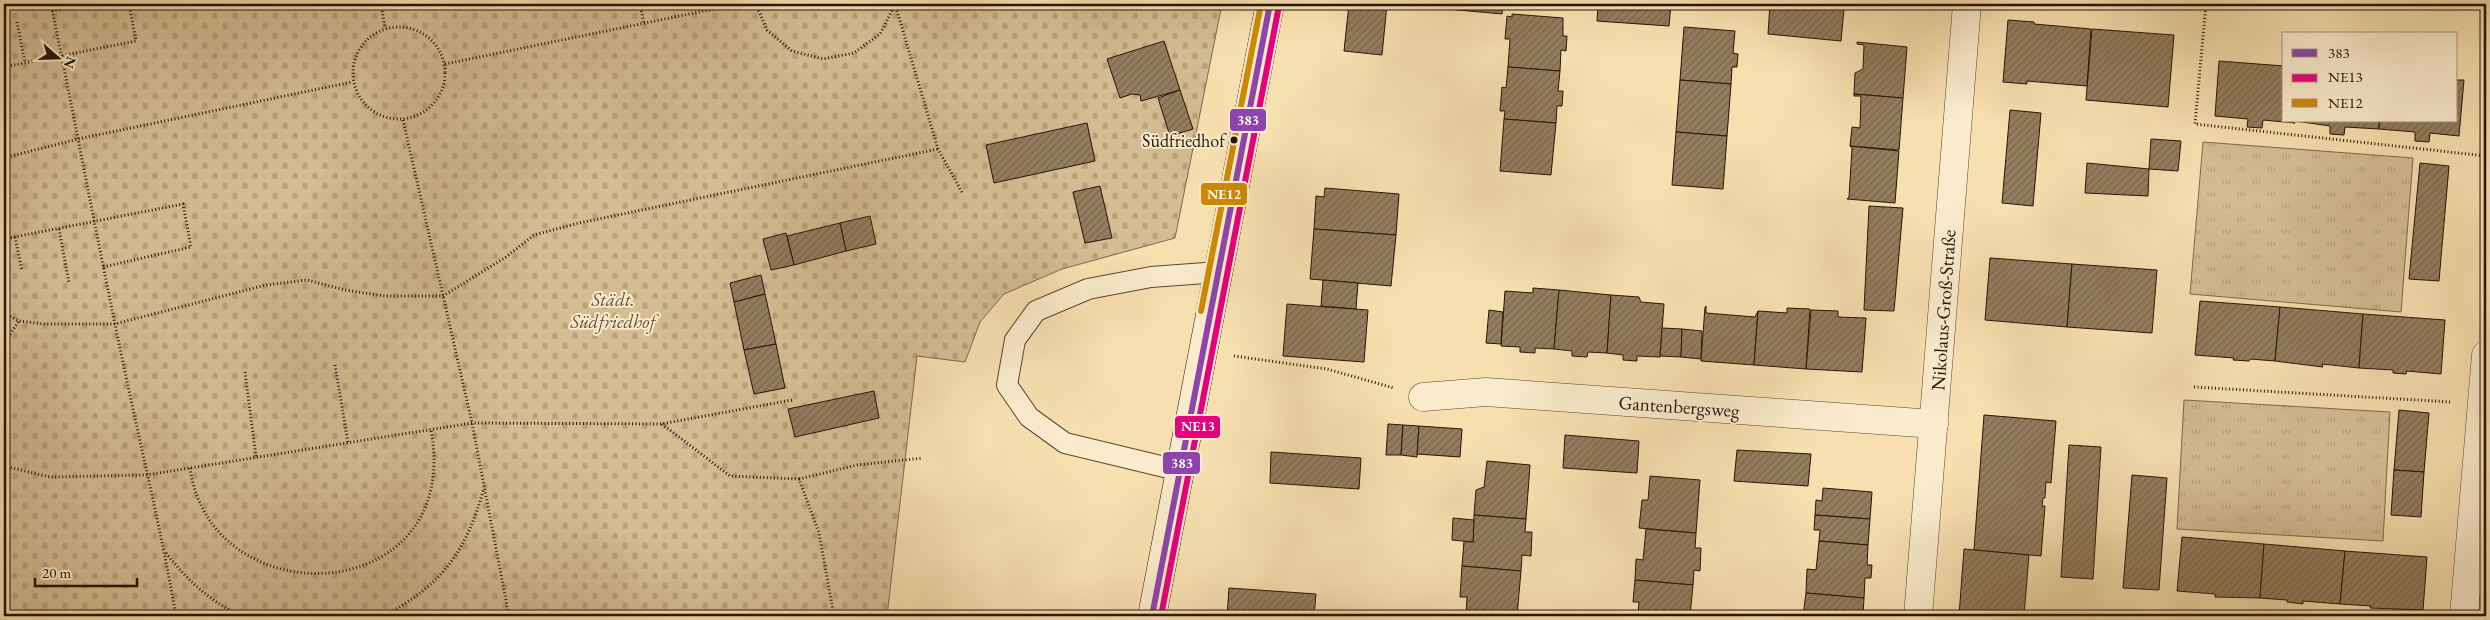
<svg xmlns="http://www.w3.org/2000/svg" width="2490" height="620" font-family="'EB Garamond',serif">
	<defs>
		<pattern id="grass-tufts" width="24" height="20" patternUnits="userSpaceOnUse" patternTransform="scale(1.25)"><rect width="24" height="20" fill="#d4bd93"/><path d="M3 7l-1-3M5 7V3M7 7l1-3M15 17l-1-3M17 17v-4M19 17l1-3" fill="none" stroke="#b6a27d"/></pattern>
		<pattern id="cemetery-stones" width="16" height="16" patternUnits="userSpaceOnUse" patternTransform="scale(1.25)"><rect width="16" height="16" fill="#d4bd93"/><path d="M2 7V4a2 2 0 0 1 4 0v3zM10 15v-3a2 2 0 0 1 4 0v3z" fill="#b6a27d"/></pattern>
		<pattern id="building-hatch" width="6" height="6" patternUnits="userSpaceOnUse" patternTransform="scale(1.25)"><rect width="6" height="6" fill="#937e5e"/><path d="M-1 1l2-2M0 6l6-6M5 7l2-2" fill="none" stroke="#78664c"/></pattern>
	</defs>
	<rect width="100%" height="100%" fill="#f7e0b0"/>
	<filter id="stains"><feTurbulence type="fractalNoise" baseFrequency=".004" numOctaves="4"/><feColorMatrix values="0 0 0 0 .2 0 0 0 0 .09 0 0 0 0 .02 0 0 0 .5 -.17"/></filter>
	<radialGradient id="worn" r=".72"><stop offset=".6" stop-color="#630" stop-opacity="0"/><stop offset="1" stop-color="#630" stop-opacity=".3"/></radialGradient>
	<g fill="url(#grass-tufts)" stroke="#7e684c">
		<path d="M2203 142 2413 158 2401 312 2190 294Z"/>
		<path d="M2184 400 2390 412 2383 541 2177 529Z"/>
	</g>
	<path fill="url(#cemetery-stones)" stroke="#7e684c" d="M4 4H1222L1175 238 1062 269 1004 294 980 322 965 362 917 356 887 616H4Z"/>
	<g fill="url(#building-hatch)" stroke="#271306">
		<path d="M1349 4H1387L1382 55 1344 51Z"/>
		<path d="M1426 4H1503L1502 14 1425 7Z"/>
		<path d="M1598 4H1671L1669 26 1597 21Z"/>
		<path d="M1770 4 1844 9 1841 41 1768 34Z"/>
		<path d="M1512 14 1563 18V36H1567L1566 51 1561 50 1560 71 1508 67 1510 39H1505L1507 16 1512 17Z"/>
		<path d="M2008 20 2034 22V24L2091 29 2087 86 2027 81V84L2003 82Z"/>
		<path d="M1684 27 1735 31 1733 53 1738 54 1737 67H1732L1731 84 1680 80Z"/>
		<path d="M2092 29 2174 35 2168 107 2086 100Z"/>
		<path d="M1164 41 1180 90 1141 101 1140 95 1132 94 1120 98 1107 59Z"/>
		<path d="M1857 42 1907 47 1903 98 1854 94 1855 73 1863 69 1864 45 1857 44Z"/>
		<path d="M2219 61 2284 66V121L2295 123 2263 120 2262 128 2247 127 2248 119 2215 116Z"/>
		<path d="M1508 67 1560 71 1558 91H1563L1562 106H1557L1556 123 1504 119 1505 111H1500L1502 87 1506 88Z"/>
		<path d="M1680 80 1731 84 1727 136 1676 132Z"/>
		<path d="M2456 80H2464L2459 136 2430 133 2429 142 2415 141V132L2379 129V121H2456Z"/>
		<path d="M1180 90 1193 129 1170 136 1158 98Z"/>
		<path d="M1854 94 1903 98 1899 150 1850 146 1852 127 1860 128 1861 96H1854Z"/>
		<path d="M2010 110 2041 113 2033 206 2002 203Z"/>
		<path d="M1504 119 1556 123 1551 175 1500 171Z"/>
		<path d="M2295 121H2379V129L2345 127 2344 135 2330 134V126Z"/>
		<path d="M1087 123 1095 161 994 183 986 145Z"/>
		<path d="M1676 132 1727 136 1723 189 1672 185Z"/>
		<path d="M2151 139 2181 141 2178 171 2149 169Z"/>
		<path d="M1850 146 1899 151 1895 203 1847 199 1849 197 1852 148Z"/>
		<path d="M2087 163 2149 169 2148 196 2085 193Z"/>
		<path d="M2420 163 2449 166 2439 281 2409 279Z"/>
		<path d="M1100 186 1112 238 1085 243 1073 192Z"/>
		<path d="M1325 188 1399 194 1396 235 1314 229 1316 196 1324 197Z"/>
		<path d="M1869 206 1903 208 1894 311 1864 310Z"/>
		<path d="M870 216 876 244 846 251 840 223Z"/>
		<path d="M840 223 846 251 794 265 787 236Z"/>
		<path d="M1314 229 1396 235 1391 286 1310 279Z"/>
		<path d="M786 233 794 265 771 270 763 239Z"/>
		<path d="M1990 258 2072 264 2067 327 1985 320Z"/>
		<path d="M2072 264 2157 270 2152 333 2067 327Z"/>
		<path d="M761 275 765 294 734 302 730 283Z"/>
		<path d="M1323 280 1358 283 1356 309 1321 306Z"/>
		<path d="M1533 288 1559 290 1554 349 1535 348V353L1520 352V347L1501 346 1505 291 1533 293Z"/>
		<path d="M1559 290 1611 295 1607 353 1588 352 1587 357 1572 356V351L1554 349Z"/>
		<path d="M765 294 776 344 744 350 734 302Z"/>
		<path d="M1611 295 1639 297 1641 302 1664 304 1660 357 1637 356V361L1623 360V355L1607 353Z"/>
		<path d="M2200 301 2280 307 2275 361 2250 359 2249 361 2233 360 2234 358 2195 355Z"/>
		<path d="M1287 304 1368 310 1364 362 1283 356Z"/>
		<path d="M1706 306V313L1755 317 1758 311 1754 365 1701 361 1705 307Z"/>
		<path d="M2280 307 2363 314 2359 368 2322 364 2323 367 2275 361Z"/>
		<path d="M1787 308 1810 309 1806 369 1754 365 1758 311 1787 313Z"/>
		<path d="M1489 310 1503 312 1501 344 1486 343Z"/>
		<path d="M1811 310 1838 311V317L1866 318 1862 372 1806 369Z"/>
		<path d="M2363 314 2445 320 2441 374 2407 371 2406 374 2393 373V370L2359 368Z"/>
		<path d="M1662 328 1682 329 1681 357 1660 356Z"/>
		<path d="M1682 329 1702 331 1701 359 1681 357Z"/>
		<path d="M776 344 785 388 754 394 744 350Z"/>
		<path d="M874 391 879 418 795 437 788 409Z"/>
		<path d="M2399 410 2429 413 2424 472 2394 470Z"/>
		<path d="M1984 415 2056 421 2051 483 2046 482 2045 498H2043L2042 506H2045L2041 556 1974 550Z"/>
		<path d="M1388 424 1403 425 1401 455H1386Z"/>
		<path d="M1403 425 1419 426 1417 457 1401 455Z"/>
		<path d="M1419 426 1462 429 1460 457 1417 454Z"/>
		<path d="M1565 435 1639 441 1637 473 1563 468Z"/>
		<path d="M2069 445 2101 447 2093 579 2061 577Z"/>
		<path d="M1737 450 1811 454 1808 486 1734 481Z"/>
		<path d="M1271 452 1361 458 1359 489 1270 483Z"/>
		<path d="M1487 461 1530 465 1526 519 1474 515 1476 490 1484 487Z"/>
		<path d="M2394 470 2424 472 2421 517 2391 515Z"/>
		<path d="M2132 475 2167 478 2159 590 2123 588Z"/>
		<path d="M1650 476 1700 480 1696 533 1639 528 1642 500H1648Z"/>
		<path d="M1823 488 1872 492 1870 519 1815 515 1816 500 1822 501Z"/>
		<path d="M1474 515 1526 519 1525 532H1532L1531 556 1522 555 1521 571 1462 566 1464 541 1473 542Z"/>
		<path d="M1815 515 1870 519 1868 545 1819 541 1820 530H1814Z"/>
		<path d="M1453 518 1474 520 1473 542 1452 540Z"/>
		<path d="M1646 529 1696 533 1695 548H1701L1700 571 1694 570 1693 585 1635 580 1636 559 1643 560Z"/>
		<path d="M2182 537 2264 544 2260 598 2215 597V594L2177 591Z"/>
		<path d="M1819 541 1868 545 1867 565H1872L1871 578H1865L1864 598 1806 593 1807 569 1816 570Z"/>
		<path d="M2264 544 2345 551 2340 604 2303 601V604L2287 602V600L2260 598Z"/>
		<path d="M1964 549 2029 555 2024 616H1959Z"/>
		<path d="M2345 551 2427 557 2423 610 2370 608 2371 606 2340 604Z"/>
		<path d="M1462 566 1521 571 1517 616H1466L1467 597H1460Z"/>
		<path d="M1635 580 1693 585 1690 616H1638L1639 602H1633Z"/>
		<path d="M1229 588 1316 594 1314 616H1227Z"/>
		<path d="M1806 593 1864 598 1863 616H1803Z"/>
	</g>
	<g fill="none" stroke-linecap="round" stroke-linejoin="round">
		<defs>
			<path id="lane" d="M1181 471 1065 443 1029 417 1007 385 1015 340 1036 311 1088 289 1151 277 1219 272"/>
			<g id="street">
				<path d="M1423 397 1486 392 1934 424"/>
				<path d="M1918 616 1967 4"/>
				<path d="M2464 616 2486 355"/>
			</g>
			<path id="secondary" d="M1152 616 1270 4"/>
		</defs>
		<use href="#lane" stroke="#5b4630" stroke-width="22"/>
		<use href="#street" stroke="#5b4630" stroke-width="29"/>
		<use href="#secondary" stroke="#271306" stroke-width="29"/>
		<g stroke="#271306" stroke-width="3" stroke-dasharray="1 2.5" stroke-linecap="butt">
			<path d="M51 4C76 126 99 249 125 372 142 453 162 534 176 616"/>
			<path d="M381 4 385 28"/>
			<path d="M640 4 644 24"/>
			<path d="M756 4 767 30 792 51 823 59 854 53 880 34 895 5"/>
			<path d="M895 4 938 149 963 194"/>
			<path d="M2206 4 2195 124 2486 156"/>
			<path d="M52 11 89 4"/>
			<path d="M17 22 25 63"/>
			<circle cx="399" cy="73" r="46"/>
			<path d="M445 64 738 4"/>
			<path d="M4 67 136 41 129 4"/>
			<path d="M403 120 472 423 509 616"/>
			<path d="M4 158 78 139 352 82"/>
			<path d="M59 229 69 283"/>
			<path d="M15 237 22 271"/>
			<path d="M4 239 183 204 191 247 103 267"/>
			<path d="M4 313 19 321 45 324H115L266 285 307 280 345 290 385 296H443L506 257 534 235 579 223 938 149"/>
			<path d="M4 343 19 321"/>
			<path d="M1234 356 1327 369 1394 388"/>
			<path d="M335 365 348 443"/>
			<path d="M245 372 256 457"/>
			<path d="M2194 387 2451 402"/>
			<path d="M662 424 730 476 799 479 819 533 834 616"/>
			<path d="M4 466 50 477 146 475 472 423 661 424 792 400"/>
			<path d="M190 468C211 620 464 608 431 430"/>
			<path d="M799 479 857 465 923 458"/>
			<path d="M166 553C189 582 208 599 240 616"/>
			<path d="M384 616C443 584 466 552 484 488"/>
		</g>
		<use href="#lane" stroke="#faebcc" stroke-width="20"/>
		<use href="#street" stroke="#faebcc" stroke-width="28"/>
		<use href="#secondary" stroke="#faebcc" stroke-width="28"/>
		<defs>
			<path id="bus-1" d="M1152 616 1270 4"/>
			<path id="bus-2" d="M1161 616 1279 6"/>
			<path id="bus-3" d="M1201 311 1261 4"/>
		</defs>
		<use href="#bus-1" stroke="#faebcc" stroke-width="10"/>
		<use href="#bus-2" stroke="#faebcc" stroke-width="10"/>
		<use href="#bus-3" stroke="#faebcc" stroke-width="10"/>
		<use href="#bus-1" stroke="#8e44ad" stroke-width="6"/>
		<use href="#bus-2" stroke="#e5007d" stroke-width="6"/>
		<use href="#bus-3" stroke="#cd8901" stroke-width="6"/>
	</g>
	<circle fill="#271306" stroke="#faebcc" stroke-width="2" cx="1234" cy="140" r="4.5"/>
	<g text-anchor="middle" stroke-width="4" stroke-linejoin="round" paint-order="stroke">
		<g font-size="18" fill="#271306" stroke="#faebcc" text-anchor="end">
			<text x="1225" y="147">Südfriedhof</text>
		</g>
		<g font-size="19" font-style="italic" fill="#644e37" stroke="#faebcc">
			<text x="613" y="306">Städt.<tspan x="613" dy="22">Südfriedhof</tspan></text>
		</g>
		<g font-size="19" fill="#271306" stroke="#faebcc">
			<text transform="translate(1943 310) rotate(-86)" y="7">Nikolaus-Groß-Straße</text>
			<text transform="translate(1679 406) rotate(4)" y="7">Gantenbergsweg</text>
		</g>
	</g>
	<g stroke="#faebcc" stroke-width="2">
		<rect x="1229" y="108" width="38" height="24" rx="5" fill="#8e44ad"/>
		<rect x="1200" y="182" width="48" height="24" rx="5" fill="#cd8901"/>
		<rect x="1174" y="415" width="47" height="24" rx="5" fill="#e5007d"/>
		<rect x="1162" y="451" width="39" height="24" rx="5" fill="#8e44ad"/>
	</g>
	<g font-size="14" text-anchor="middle" font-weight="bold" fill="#fff">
		<text x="1248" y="125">383</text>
		<text x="1224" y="199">NE12</text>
		<text x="1198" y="431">NE13</text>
		<text x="1182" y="468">383</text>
	</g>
	<rect width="2490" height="620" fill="none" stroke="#f7e0b0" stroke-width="20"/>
	<rect x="5" y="5" width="2480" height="610" fill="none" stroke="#271306" stroke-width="2.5"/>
	<rect x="10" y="10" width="2470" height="600" fill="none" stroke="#271306"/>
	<rect x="2282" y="32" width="175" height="90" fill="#faebcc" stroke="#a6957d"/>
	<rect x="2292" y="49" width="25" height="8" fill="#8e44ad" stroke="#a6957d"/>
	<text x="2328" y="58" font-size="15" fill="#271306">383</text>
	<rect x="2292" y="74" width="25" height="8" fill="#e5007d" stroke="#a6957d"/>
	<text x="2328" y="82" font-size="15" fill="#271306">NE13</text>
	<rect x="2292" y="99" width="25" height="8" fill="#cd8901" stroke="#a6957d"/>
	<text x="2328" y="108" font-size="15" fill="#271306">NE12</text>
	<g transform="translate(58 58) rotate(110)" stroke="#faebcc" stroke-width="4" paint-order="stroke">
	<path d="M0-4L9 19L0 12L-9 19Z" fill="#271306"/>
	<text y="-8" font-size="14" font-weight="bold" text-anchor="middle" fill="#271306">N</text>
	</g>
	<path d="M35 578v8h102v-8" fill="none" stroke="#271306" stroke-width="2.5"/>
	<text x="42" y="578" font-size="15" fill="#271306" stroke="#faebcc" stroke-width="4" paint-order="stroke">20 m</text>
	<rect width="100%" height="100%" filter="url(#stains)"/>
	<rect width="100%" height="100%" fill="url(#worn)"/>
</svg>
